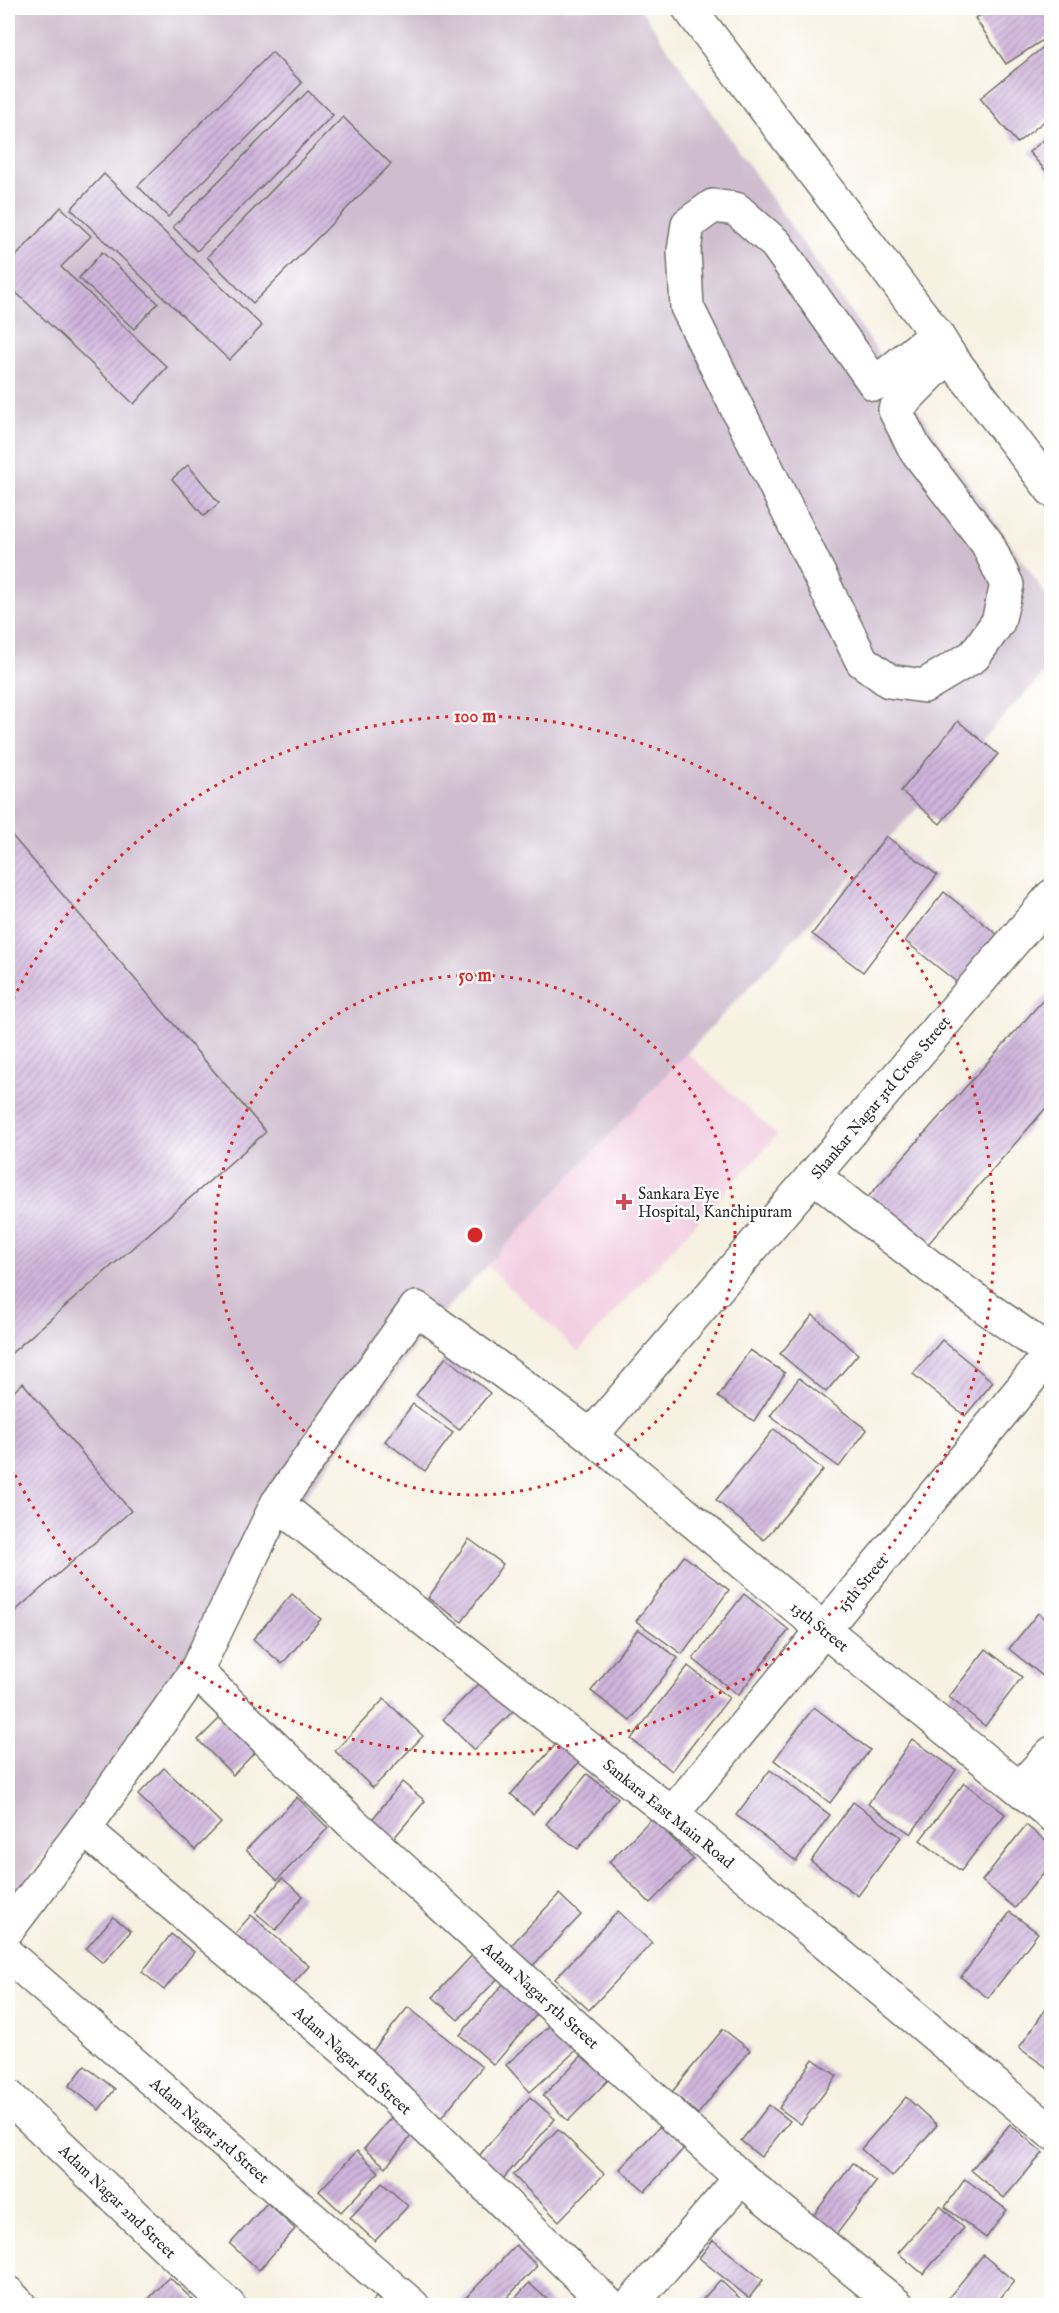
<svg xmlns="http://www.w3.org/2000/svg" width="1059" height="2313" font-family="'IM FELL English',serif">
	<defs>
		<pattern id="building-hatch" width="6" height="6" patternUnits="userSpaceOnUse" patternTransform="scale(1.5)"><rect width="6" height="6" fill="#d0b5dd"/><path d="M-1 1l2-2M0 6l6-6M5 7l2-2" fill="none" stroke="#a993b3"/></pattern>
	</defs>
	<rect width="100%" height="100%" fill="#fff"/>
	<filter id="ink" filterUnits="userSpaceOnUse"><feTurbulence type="fractalNoise" baseFrequency=".0167" numOctaves="2"/><feDisplacementMap in="SourceGraphic" scale="12" xChannelSelector="R" yChannelSelector="G"/><feConvolveMatrix kernelMatrix="1 2 1 2 8 2 1 2 1" color-interpolation-filters="sRGB"/></filter>
	<filter id="wash" filterUnits="userSpaceOnUse"><feTurbulence type="fractalNoise" baseFrequency=".008" numOctaves="4" result="noise"/><feDisplacementMap in="SourceGraphic" scale="24" xChannelSelector="R" yChannelSelector="G"/><feGaussianBlur stdDeviation="1.35" result="paint"/><feColorMatrix in="noise" values="0 0 0 0 0 0 0 0 0 0 0 0 0 0 0 0 0 1.4 0 .05"/><feComposite in="paint" operator="in"/></filter>
	<g filter="url(#wash)">
		<rect width="100%" height="100%" fill="#f6f1e1"/>
		<path fill="#f2cfe1" d="M666 1034 777 1135 578 1352 478 1257Z"/>
		<path fill="#cfbdcf" d="M8 8H640L1051 602V666L429 1327 8 1905Z"/>
		<g id="blocks">
			<g fill="url(#building-hatch)">
				<path d="M992 8H1052V34L1006 64 975 18Z"/>
				<path d="M1052 40V115L1017 143 980 98Z"/>
				<path d="M272 52 302 83 168 217 138 186Z"/>
				<path d="M308 91 333 115 197 251 173 227Z"/>
				<path d="M343 117 391 164 253 303 207 257Z"/>
				<path d="M1052 133V178L1029 152Z"/>
				<path d="M104 174 262 326 229 360 71 209Z"/>
				<path d="M61 207 91 236 61 267 167 367 134 404 8 285V265Z"/>
				<path d="M102 252 158 303 134 329 79 278Z"/>
				<path d="M188 465 219 503 204 516 172 479Z"/>
				<path d="M958 721 998 754 940 824 901 791Z"/>
				<path d="M8 831 266 1132 8 1356Z"/>
				<path d="M886 836 937 875 863 972 812 934Z"/>
				<path d="M944 892 998 935 959 984 905 941Z"/>
				<path d="M1052 990V1101L922 1251 867 1198Z"/>
				<path d="M813 1315 858 1354 826 1392 780 1354Z"/>
				<path d="M942 1340 993 1382 965 1416 913 1374Z"/>
				<path d="M750 1350 785 1373 754 1421 718 1397Z"/>
				<path d="M446 1357 490 1393 459 1430 416 1395Z"/>
				<path d="M799 1378 867 1430 839 1467 770 1416Z"/>
				<path d="M23 1383 131 1511 8 1617V1397Z"/>
				<path d="M413 1404 453 1433 425 1471 385 1441Z"/>
				<path d="M774 1429 823 1470 764 1540 716 1500Z"/>
				<path d="M469 1539 503 1564 462 1622 428 1598Z"/>
				<path d="M684 1556 729 1590 682 1654 636 1621Z"/>
				<path d="M292 1594 321 1619 282 1664 253 1639Z"/>
				<path d="M744 1594 789 1630 738 1695 693 1659Z"/>
				<path d="M1038 1613 1052 1624V1676L1048 1680 1009 1649Z"/>
				<path d="M638 1629 678 1658 630 1721 591 1691Z"/>
				<path d="M986 1649 1022 1677 985 1726 949 1697Z"/>
				<path d="M688 1666 729 1698 672 1771 631 1739Z"/>
				<path d="M486 1676 517 1707 474 1750 443 1719Z"/>
				<path d="M384 1699 423 1736 373 1788 335 1751Z"/>
				<path d="M814 1707 870 1750 830 1803 774 1760Z"/>
				<path d="M223 1715 258 1749 233 1775 198 1740Z"/>
				<path d="M912 1739 956 1770 911 1834 868 1804Z"/>
				<path d="M558 1742 579 1762 533 1814 511 1794Z"/>
				<path d="M164 1768 221 1823 195 1850 138 1795Z"/>
				<path d="M770 1770 830 1815 796 1861 736 1815Z"/>
				<path d="M587 1774 618 1798 578 1849 546 1824Z"/>
				<path d="M402 1782 425 1801 388 1845 366 1827Z"/>
				<path d="M964 1783 1005 1814 961 1871 920 1840Z"/>
				<path d="M297 1797 328 1828 277 1880 246 1850Z"/>
				<path d="M853 1802 901 1837 858 1896 811 1861Z"/>
				<path d="M652 1818 693 1859 650 1903 609 1862Z"/>
				<path d="M1026 1825 1052 1846V1862L1015 1908 982 1881Z"/>
				<path d="M282 1878 303 1896 276 1930 255 1912Z"/>
				<path d="M559 1894 581 1915 527 1972 505 1952Z"/>
				<path d="M618 1911 652 1943 589 2010 555 1979Z"/>
				<path d="M1010 1912 1038 1933 988 1998 961 1977Z"/>
				<path d="M251 1915 309 1966 285 1993 227 1943Z"/>
				<path d="M113 1917 131 1931 103 1963 86 1949Z"/>
				<path d="M171 1934 194 1952 164 1990 142 1972Z"/>
				<path d="M477 1950 502 1974 458 2020 433 1997Z"/>
				<path d="M509 1977 544 2006 494 2065 460 2035Z"/>
				<path d="M1052 2000V2071L1019 2048Z"/>
				<path d="M408 2007 482 2067 441 2118 367 2058Z"/>
				<path d="M557 2019 581 2046 530 2092 506 2065Z"/>
				<path d="M723 2029 750 2050 698 2114 672 2092Z"/>
				<path d="M591 2046 617 2071 568 2121 543 2096Z"/>
				<path d="M813 2059 837 2076 801 2124 779 2108Z"/>
				<path d="M85 2066 115 2089 99 2110 69 2086Z"/>
				<path d="M530 2097 555 2119 502 2180 477 2158Z"/>
				<path d="M906 2097 937 2125 892 2177 861 2149Z"/>
				<path d="M769 2105 790 2121 761 2157 741 2141Z"/>
				<path d="M396 2112 416 2130 386 2167 364 2149Z"/>
				<path d="M1010 2124 1043 2153 1004 2198 971 2170Z"/>
				<path d="M661 2125 685 2147 645 2191 620 2169Z"/>
				<path d="M558 2129 604 2174 559 2221 513 2175Z"/>
				<path d="M357 2151 379 2172 341 2212 319 2191Z"/>
				<path d="M853 2163 876 2182 833 2239 809 2221Z"/>
				<path d="M965 2179 1007 2210 986 2238 945 2207Z"/>
				<path d="M382 2183 408 2206 375 2241 350 2218Z"/>
				<path d="M267 2203 295 2229 259 2270 230 2244Z"/>
				<path d="M940 2206 964 2228 923 2274 898 2253Z"/>
				<path d="M713 2240 763 2280 749 2298 699 2258Z"/>
				<path d="M516 2245 537 2266 499 2306H458Z"/>
				<path d="M983 2255 1014 2281 994 2306H942Z"/>
				<path d="M169 2277 193 2300 188 2306H142Z"/>
				<path d="M720 2280 746 2304 745 2306H697Z"/>
				<path d="M529 2283 554 2306H508Z"/>
				<path d="M376 2297 385 2306H368Z"/>
			</g>
		</g>
	</g>
	<g filter="url(#ink)">
		<use href="#blocks" fill-opacity="0" stroke="#72706b" stroke-width="1.5"/>
		<g fill="none" stroke-linecap="round" stroke-linejoin="round">
			<defs>
				<g id="minor">
					<path d="M689 8 936 334 949 355 1052 490"/>
					<path d="M936 334 875 384 776 244 736 209 713 206 688 224 684 251 687 307 862 661 889 681 924 686 974 656 998 622 1007 585 987 543 915 449 895 410 949 355"/>
					<path d="M591 1436 1052 896"/>
					<path d="M277 1504 672 1814 1052 2133"/>
					<path d="M196 1671 351 1822 741 2178 898 2306"/>
					<path d="M1020 1788 1052 1753"/>
					<path d="M672 1814 1051 1353C969 1297 890 1238 813 1175"/>
					<path d="M84 1829 356 2059 610 2306"/>
					<path d="M8 1929 84 1829 196 1671 277 1504 416 1308 591 1436 823 1629 1052 1815"/>
					<path d="M8 1955 413 2306"/>
					<path d="M8 2096 229 2306"/>
					<path d="M8 2293 20 2306"/>
					<path d="M630 2306 741 2178"/>
				</g>
			</defs>
			<use href="#minor" stroke="#72706b" stroke-width="36"/>
			<use href="#minor" stroke="#fff" stroke-width="33"/>
		</g>
	</g>
	<g fill="none" stroke="#d62828" stroke-width="3" stroke-dasharray="3 6">
		<circle cx="475" cy="1235" r="260"/>
		<path d="M9 1007A519 519 0 1 1 9 1463"/>
	</g>
	<path fill="#d1495b" stroke="#fff" stroke-width="2" d="M621 1193h6v6h6v6h-6v6h-6v-6h-6v-6h6z"/>
	<g text-anchor="middle" stroke-width="4.5" stroke-linejoin="round" paint-order="stroke">
		<g font-size="16" fill="#2b2b2b" stroke="#fff">
			<text transform="translate(880 1097) rotate(-50)" y="6">Shankar Nagar 3rd Cross Street</text>
			<text transform="translate(862 1583) rotate(-50)" y="6">15th Street</text>
			<text transform="translate(820 1626) rotate(39)" y="6">13th Street</text>
			<text transform="translate(669 1813) rotate(39)" y="6">Sankara East Main Road</text>
			<text transform="translate(541 1995) rotate(42)" y="6">Adam Nagar 5th Street</text>
			<text transform="translate(353 2060) rotate(42)" y="6">Adam Nagar 4th Street</text>
			<text transform="translate(210 2130) rotate(41)" y="6">Adam Nagar 3rd Street</text>
			<text transform="translate(118 2201) rotate(44)" y="6">Adam Nagar 2nd Street</text>
		</g>
		<g font-size="16" fill="#2b2b2b" stroke="#fff" text-anchor="start">
			<text x="638" y="1199">Sankara Eye<tspan x="638" dy="18">Hospital, Kanchipuram</tspan></text>
		</g>
	</g>
	<circle cx="475" cy="1235" r="9" fill="#d62828" stroke="#fff" stroke-width="3"/>
	<g font-size="18" text-anchor="middle" font-weight="bold" fill="#d62828" stroke="#fff" stroke-width="4.5" stroke-linejoin="round" paint-order="stroke">
		<text x="475" y="722">100 m</text>
		<text x="475" y="981">50 m</text>
	</g>
	<rect width="1059" height="2313" fill="none" stroke="#fff" stroke-width="30"/>
</svg>
